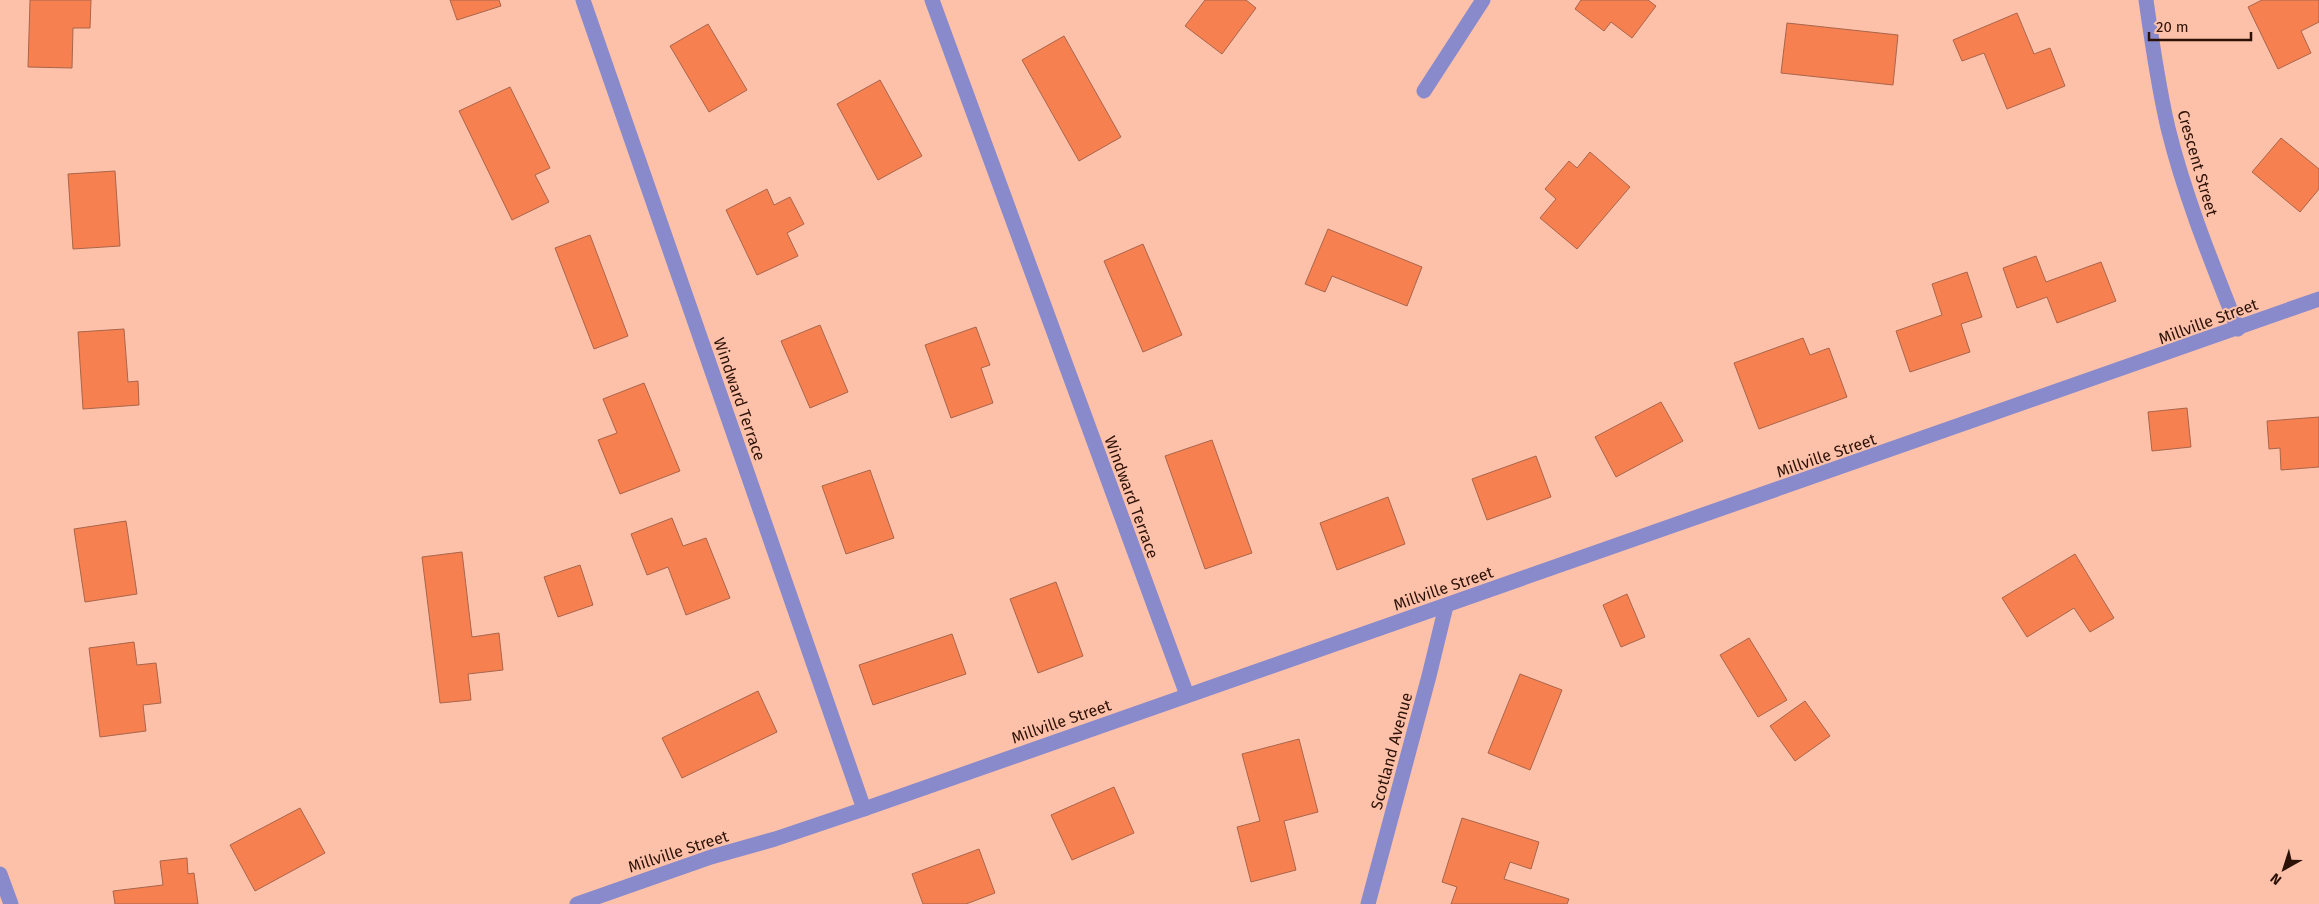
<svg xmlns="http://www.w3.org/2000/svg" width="2319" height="904" font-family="'Fira Sans',sans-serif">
	<rect width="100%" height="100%" fill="#fdc1aa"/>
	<g fill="#f68050" stroke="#a9654b">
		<path d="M30 0H91L90 28H73L72 68 28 67Z"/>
		<path d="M450 0H499L501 6 457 20Z"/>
		<path d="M1205 0H1246L1256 8 1222 54 1185 26Z"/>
		<path d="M1581 0H1648L1656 6 1632 38 1611 22 1604 31 1575 9Z"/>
		<path d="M2262 0H2319V22L2301 31 2311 53 2278 69 2248 7Z"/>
		<path d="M2017 13 2034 54 2050 48 2065 86 2007 109 1984 53 1962 61 1953 40Z"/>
		<path d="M1787 23 1898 35 1893 85 1781 73Z"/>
		<path d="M708 24 747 90 709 112 670 46Z"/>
		<path d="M1064 36 1121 137 1079 161 1022 60Z"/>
		<path d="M880 80 922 156 878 180 837 104Z"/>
		<path d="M510 87 550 168 535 175 549 202 512 220 459 111Z"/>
		<path d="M2281 138 2319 169V189L2300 212 2252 172Z"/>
		<path d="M1590 152 1630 187 1577 249 1540 218 1556 199 1545 189 1569 161 1577 168Z"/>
		<path d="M115 171 120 246 73 249 68 174Z"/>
		<path d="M767 189 774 205 790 197 804 224 787 233 798 256 757 275 726 210Z"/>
		<path d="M1328 229 1422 267 1407 306 1332 276 1325 292 1305 284Z"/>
		<path d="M590 235 628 336 594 349 555 248Z"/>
		<path d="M1143 244 1182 335 1143 352 1104 261Z"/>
		<path d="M2036 256 2046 282 2101 262 2116 301 2057 323 2047 297 2017 308 2003 268Z"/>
		<path d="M1967 272 1982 317 1961 324 1970 352 1910 372 1896 331 1942 315 1932 284Z"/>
		<path d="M820 325 848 392 810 408 781 341Z"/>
		<path d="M976 327 990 365 981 368 993 403 951 418 925 345Z"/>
		<path d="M124 329 128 382 138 381 139 405 83 409 78 332Z"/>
		<path d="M1803 338 1810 355 1829 348 1847 397 1759 429 1734 363Z"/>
		<path d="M644 383 680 471 620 494 598 440 617 433 603 399Z"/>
		<path d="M1661 402 1683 441 1616 477 1595 437Z"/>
		<path d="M2187 408 2191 447 2152 451 2148 412Z"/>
		<path d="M2319 417V467L2281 470 2280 448 2269 449 2267 421Z"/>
		<path d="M1212 440 1252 553 1205 569 1165 456Z"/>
		<path d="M1536 456 1551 497 1487 520 1472 479Z"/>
		<path d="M870 470 894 538 846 554 822 486Z"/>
		<path d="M1388 497 1405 544 1337 570 1320 523Z"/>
		<path d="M672 518 683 546 706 538 730 598 686 615 668 567 647 575 631 534Z"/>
		<path d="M126 521 137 594 85 602 74 529Z"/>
		<path d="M462 552 472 637 499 633 503 670 468 674 471 700 440 703 422 557Z"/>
		<path d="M2075 554 2114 618 2090 632 2074 608 2027 637 2002 598Z"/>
		<path d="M580 565 593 605 558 617 544 577Z"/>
		<path d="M1056 582 1083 656 1038 673 1010 599Z"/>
		<path d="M1627 594 1645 637 1621 647 1603 605Z"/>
		<path d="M952 634 966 674 873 705 859 665Z"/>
		<path d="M1749 638 1787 700 1758 717 1720 655Z"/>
		<path d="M134 642 137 665 156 663 161 703 143 705 146 731 100 737 89 648Z"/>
		<path d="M1520 674 1562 690 1530 770 1488 753Z"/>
		<path d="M758 691 777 732 682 778 662 738Z"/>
		<path d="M1805 701 1830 736 1795 761 1770 726Z"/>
		<path d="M1299 739 1318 812 1284 821 1296 870 1251 882 1237 827 1260 821 1242 754Z"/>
		<path d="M1114 787 1134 833 1072 860 1051 815Z"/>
		<path d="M300 808 325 853 255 891 230 845Z"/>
		<path d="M1462 818 1539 842 1531 869 1510 862 1504 879 1569 899 1567 904H1451L1457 887 1442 882Z"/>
		<path d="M979 849 995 893 966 904H923L912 874Z"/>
		<path d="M187 858 188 874 194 873 198 904H115L113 891 163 885 160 861Z"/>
	</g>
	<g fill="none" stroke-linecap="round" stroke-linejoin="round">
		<g stroke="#888acc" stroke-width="15">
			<path d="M583 0 864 809"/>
			<path d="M932 0 1187 695"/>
			<path d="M2146 0C2152 43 2158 85 2168 128 2185 197 2212 263 2238 329"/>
			<path d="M1424 91 1483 0"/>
			<path d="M0 874 11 904"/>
			<path d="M577 904 711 857 775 839 864 809 2319 299"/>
			<path d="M1368 904 1429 676 1446 606"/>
		</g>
	</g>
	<g text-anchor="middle" stroke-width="4" stroke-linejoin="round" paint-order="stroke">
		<g font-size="16" fill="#2c1107" stroke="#fdc1aa">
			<text transform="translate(2198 163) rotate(74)" y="6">Crescent Street</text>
			<text transform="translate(2208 321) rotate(-20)" y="6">Millville Street</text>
			<text transform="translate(740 399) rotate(71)" y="6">Windward Terrace</text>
			<text transform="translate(1826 455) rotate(-19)" y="6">Millville Street</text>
			<text transform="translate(1132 497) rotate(70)" y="6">Windward Terrace</text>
			<text transform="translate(1443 588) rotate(-19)" y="6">Millville Street</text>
			<text transform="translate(1061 721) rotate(-19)" y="6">Millville Street</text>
			<text transform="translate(1391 751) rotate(-75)" y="6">Scotland Avenue</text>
			<text transform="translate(678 851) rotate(-18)" y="6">Millville Street</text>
		</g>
	</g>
	<g transform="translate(2284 869) rotate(219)" stroke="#fdc1aa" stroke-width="4" paint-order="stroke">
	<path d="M0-4L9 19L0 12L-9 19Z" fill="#2c1107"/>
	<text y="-8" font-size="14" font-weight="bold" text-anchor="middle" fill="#2c1107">N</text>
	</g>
	<path d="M2149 32v8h102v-8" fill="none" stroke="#2c1107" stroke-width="2.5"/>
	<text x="2156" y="32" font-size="15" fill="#2c1107" stroke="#fdc1aa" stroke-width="4" paint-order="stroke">20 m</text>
</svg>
